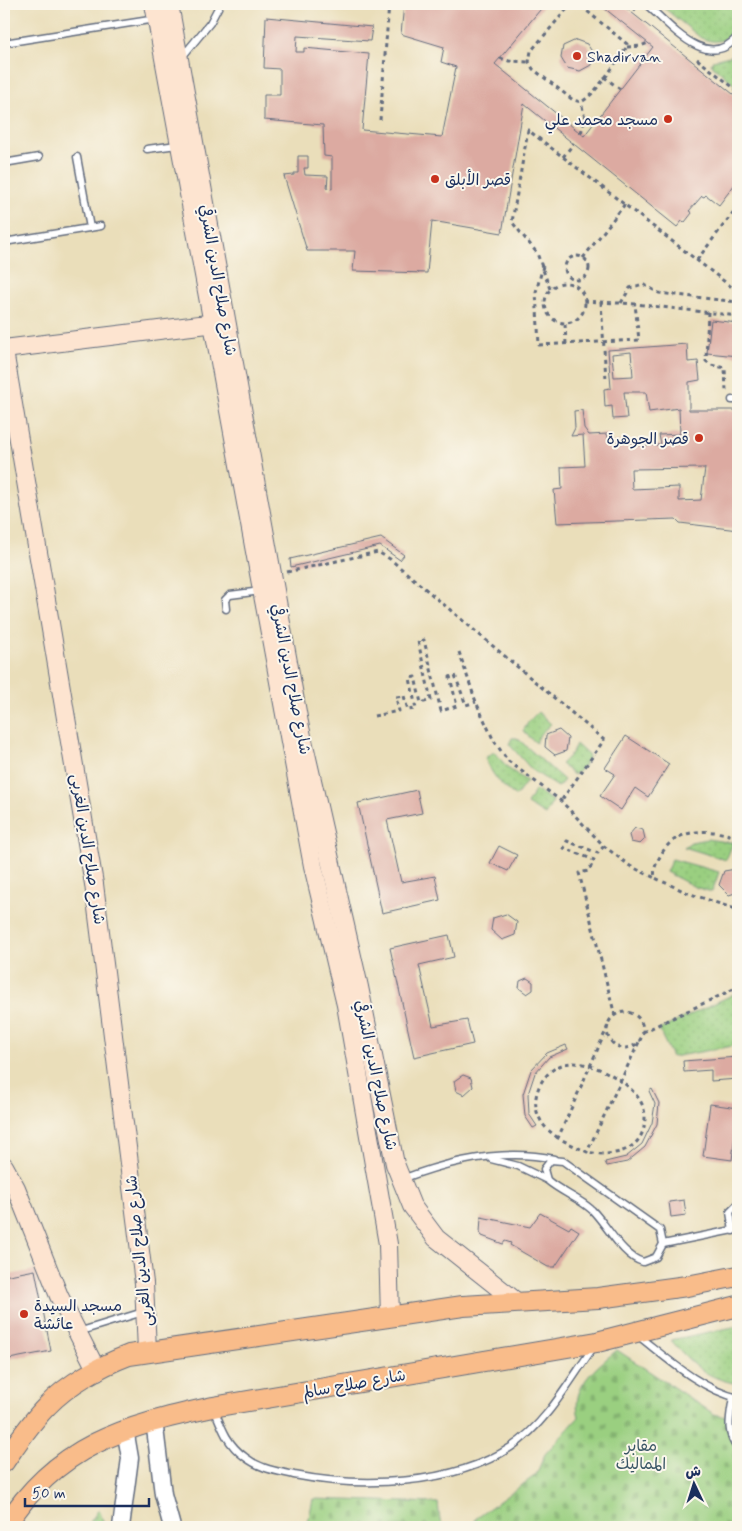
<svg xmlns="http://www.w3.org/2000/svg" width="742" height="1531" font-family="Mynerve,'Playpen Sans Arabic',sans-serif">
	<defs>
		<pattern id="grass-dots" width="8" height="8" patternUnits="userSpaceOnUse" patternTransform="scale(1.25)"><rect width="8" height="8" fill="#9acf80"/><path d="M2 2h.1M6 6h.1" fill="none" stroke="#84b271" stroke-width="1.8" stroke-linecap="round"/></pattern>
		<pattern id="cemetery-stones" width="16" height="16" patternUnits="userSpaceOnUse" patternTransform="scale(1.25)"><rect width="16" height="16" fill="#9acf80"/><path d="M2 7V4a2 2 0 0 1 4 0v3zM10 15v-3a2 2 0 0 1 4 0v3z" fill="#84b271"/></pattern>
	</defs>
	<rect width="100%" height="100%" fill="#fbf7ec"/>
	<filter id="ink" filterUnits="userSpaceOnUse"><feTurbulence type="fractalNoise" baseFrequency=".02" numOctaves="2"/><feDisplacementMap in="SourceGraphic" scale="10" xChannelSelector="R" yChannelSelector="G"/><feConvolveMatrix kernelMatrix="1 2 1 2 8 2 1 2 1" color-interpolation-filters="sRGB"/></filter>
	<filter id="wash" filterUnits="userSpaceOnUse"><feTurbulence type="fractalNoise" baseFrequency=".0096" numOctaves="4" result="noise"/><feDisplacementMap in="SourceGraphic" scale="20" xChannelSelector="R" yChannelSelector="G"/><feGaussianBlur stdDeviation="1.12" result="paint"/><feColorMatrix in="noise" values="0 0 0 0 0 0 0 0 0 0 0 0 0 0 0 0 0 1.4 0 .05"/><feComposite in="paint" operator="in"/></filter>
	<g filter="url(#wash)">
		<rect width="100%" height="100%" fill="#eadeba"/>
		<g fill="url(#grass-dots)" stroke="#5a7f6f">
			<path d="M659 4H737C736 27 730 50 701 38Z"/>
			<path d="M738 54V88L711 64 713 60Z"/>
			<path d="M538 712 551 724 540 734 536 743 523 731 529 721Z"/>
			<path d="M512 738H517L564 780 558 787 532 770 509 744Z"/>
			<path d="M576 744 589 756 584 766 574 775 561 764 572 753Z"/>
			<path d="M494 752 509 769 527 781 516 796C501 786 492 775 485 758Z"/>
			<path d="M535 790 553 801 545 815 527 804Z"/>
			<path d="M707 839 733 843 726 860 684 847 691 842Z"/>
			<path d="M672 859 719 872 712 892 695 887 666 872Z"/>
			<path d="M736 993 738 1045 672 1057 659 1030Z"/>
			<path d="M738 1326V1384C706 1378 692 1365 671 1340Z"/>
		</g>
		<g fill="url(#cemetery-stones)" stroke="#5a7f6f">
			<path d="M617 1350 714 1414 738 1420V1527H472L477 1517 536 1475 545 1454 579 1417C570 1386 596 1368 617 1350Z"/>
			<path d="M313 1499 438 1503 440 1521 446 1527H307Z"/>
			<path d="M99 1509 105 1527H87Z"/>
		</g>
		<g id="blocks">
			<g fill="#dcaaa1" fill-rule="evenodd">
				<path d="M404 4H545L495 64 584 136 653 47 599 4H621L738 98V180L719 205 706 195 704 197 702 196 689 211 692 213 685 222 682 221 677 227 524 104 502 233 432 221 427 273 353 271 355 251H307L284 176 294 175V173H298V156H308V168H304L305 175 328 176 327 188 332 189V157L324 156 323 125 264 120V95H280V69L264 68 266 17 372 27 370 41 297 36 296 52H304V48L369 54 362 130 442 137 456 67 441 62 444 47 401 34Z"/>
				<path d="M576 40 587 44 593 53 591 65 580 71 567 68 561 58 563 46Z"/>
				<path d="M711 320 738 323V356L707 353Z"/>
				<path d="M687 344 688 362 698 361 700 380 689 382V410H738V530L680 523 676 519 557 523 554 490 562 489 561 467 585 466 583 435 571 436 575 428 574 411 582 410 584 428 589 435 608 434V442L629 441 634 445H661L659 435 680 434 679 408 649 412 646 392H624L627 418 613 419 612 406 605 407 604 389 611 388 608 350ZM631 352 633 376 614 377 612 354ZM705 468 701 500 679 501V487L632 489 631 469Z"/>
				<path d="M381 538 404 555 400 560 380 546 291 567 290 559Z"/>
				<path d="M559 730 568 738 566 751 555 755 545 747 546 735Z"/>
				<path d="M626 736 669 764 648 797 635 788 621 810 600 796 615 774 605 768Z"/>
				<path d="M417 790 422 813 387 820 401 882 435 876 440 900 382 913 358 803Z"/>
				<path d="M635 828 643 830 645 839 640 844 631 842 629 835Z"/>
				<path d="M499 846 517 855 508 871 490 863Z"/>
				<path d="M736 869 738 871V892L729 895 719 885 724 871Z"/>
				<path d="M506 914 517 922 515 935 502 940 491 930 493 918Z"/>
				<path d="M449 935 454 957 419 965 433 1026 467 1020 473 1044 414 1057 390 948Z"/>
				<path d="M527 978 533 982V990L527 994 519 988 520 981Z"/>
				<path d="M566 1045 568 1049 549 1057 535 1073 528 1094 529 1114 537 1126 533 1128 525 1116 523 1094 531 1070 547 1053Z"/>
				<path d="M738 1057V1079L711 1081V1070L684 1072 683 1061Z"/>
				<path d="M463 1075 471 1078 473 1087 464 1095 456 1091 454 1081Z"/>
				<path d="M652 1089 659 1103 657 1124 645 1147 627 1162 607 1166 605 1162 626 1157 642 1144 652 1123 655 1104 649 1091Z"/>
				<path d="M710 1104 738 1108 732 1160 703 1156Z"/>
				<path d="M684 1200 686 1215 671 1217 669 1202Z"/>
				<path d="M540 1213 569 1229 571 1226 579 1231 555 1267H548L510 1245 511 1243 505 1241 503 1244 482 1236 480 1233 481 1217 530 1227Z"/>
				<path d="M35 1270 51 1351 4 1360V1276Z"/>
			</g>
		</g>
	</g>
	<g filter="url(#ink)">
		<use href="#blocks" fill-opacity="0" stroke="#636c7e" stroke-width="1"/>
		<g fill="none" stroke-linecap="round" stroke-linejoin="round">
			<defs>
				<g id="service">
					<path d="M646 4C670 25 708 73 738 36"/>
					<path d="M4 43 156 19"/>
					<path d="M182 57 210 23 220 4"/>
					<path d="M147 149 177 145"/>
					<path d="M77 157 90 228"/>
					<path d="M4 163 39 157"/>
					<path d="M4 242 101 226"/>
					<path d="M732 400H738"/>
					<path d="M226 609 225 600 230 595 261 591"/>
					<path d="M491 1159 518 1166 547 1180"/>
					<path d="M551 1160 563 1161 660 1230 663 1244 656 1257 643 1262C623 1257 607 1225 592 1210 579 1198 561 1192 547 1180L544 1169Z"/>
					<path d="M402 1179C449 1161 504 1148 554 1159"/>
					<path d="M733 1231 730 1212 738 1204"/>
					<path d="M663 1244 738 1229"/>
					<path d="M78 1332 143 1312"/>
					<path d="M637 1335C668 1359 700 1389 738 1398"/>
					<path d="M733 1397C730 1416 725 1433 738 1449"/>
					<path d="M215 1411C222 1429 228 1445 245 1457 260 1469 277 1471 294 1475 360 1488 453 1486 511 1447 546 1424 569 1382 593 1348"/>
				</g>
				<g id="tertiary">
					<path d="M154 1420 163 1494 172 1527"/>
					<path d="M121 1527 130 1458 125 1429"/>
				</g>
				<g id="secondary">
					<path d="M154 4 313 866 346 1005 388 1244 390 1317"/>
					<path d="M169 4 299 723 359 987 395 1164 412 1206 436 1238 518 1303"/>
					<path d="M4 349 224 322"/>
					<path d="M4 351 94 884 144 1283 147 1351"/>
					<path d="M4 1166 16 1188 59 1296 97 1371"/>
				</g>
				<g id="primary">
					<path d="M4 1462C17 1443 30 1423 47 1406 68 1384 100 1366 129 1355L463 1306 598 1298 687 1286 738 1276"/>
					<path d="M5 1527C56 1445 125 1426 213 1407L597 1342 738 1306"/>
				</g>
			</defs>
			<use href="#service" stroke="#636c7e" stroke-width="9"/>
			<use href="#tertiary" stroke="#636c7e" stroke-width="19"/>
			<use href="#secondary" stroke="#636c7e" stroke-width="20"/>
			<use href="#primary" stroke="#636c7e" stroke-width="22"/>
			<g stroke="#636c7e" stroke-width="3" stroke-dasharray="4 4" stroke-linecap="butt">
				<path d="M628 4 636 10"/>
				<path d="M573 6 582 7 627 44V47C616 61 596 95 581 102L573 100 533 69 529 62 531 51 566 10Z"/>
				<path d="M627 47 641 46 648 43"/>
				<path d="M500 58 509 61 529 62"/>
				<path d="M697 59 738 91"/>
				<path d="M604 77 620 89"/>
				<path d="M380 120 389 4"/>
				<path d="M581 133 585 118 581 102"/>
				<path d="M563 157 574 143"/>
				<circle cx="577" cy="268" r="12"/>
				<path d="M583 258 625 204"/>
				<path d="M697 260 738 206"/>
				<path d="M543 266 536 292 539 345 639 340 635 304"/>
				<circle cx="565" cy="303" r="20"/>
				<path d="M550 289 537 253 512 222 528 130 738 292"/>
				<path d="M584 301 635 304 738 316"/>
				<path d="M601 302 606 379"/>
				<path d="M621 303 630 288 643 284 659 293 738 302"/>
				<path d="M708 312 706 361 711 365 725 368 726 391"/>
				<path d="M565 324 566 344"/>
				<path d="M287 572 378 552 390 559 604 740 561 801"/>
				<path d="M459 652 476 702 493 739 507 760 561 801 604 846 630 866 655 878"/>
				<path d="M374 716 399 711 396 697 404 696 408 710 416 709 410 678 415 677 421 703 431 700 418 641 424 640 441 711 457 706 450 677 455 675 466 705 476 702"/>
				<path d="M738 838C713 828 677 827 662 853 657 862 653 867 655 878L688 893 738 910"/>
				<path d="M604 846 598 853 567 841 564 848 594 860 589 871 579 873 615 1016"/>
				<circle cx="625" cy="1030" r="18"/>
				<path d="M608 1026 558 1138 587 1152 639 1042"/>
				<path d="M643 1032 738 987"/>
				<path d="M558 1138C551 1132 544 1128 540 1119 527 1096 545 1065 571 1063 597 1062 645 1088 645 1117 645 1151 614 1158 587 1152"/>
			</g>
			<use href="#service" stroke="#fff" stroke-width="6"/>
			<use href="#tertiary" stroke="#fff" stroke-width="16"/>
			<use href="#secondary" stroke="#fde4d0" stroke-width="18"/>
			<use href="#primary" stroke="#f9bc8a" stroke-width="20"/>
		</g>
	</g>
	<g fill="#c8321e" stroke="#fbf7ec" stroke-width="2">
		<circle cx="577" cy="56" r="5"/>
		<circle cx="668" cy="119" r="5"/>
		<circle cx="435" cy="179" r="5"/>
		<circle cx="699" cy="438" r="5"/>
		<circle cx="24" cy="1314" r="5"/>
	</g>
	<g text-anchor="middle" stroke-width="4" stroke-linejoin="round" paint-order="stroke">
		<g font-size="16" fill="#1b2f5e" stroke="#fbf7ec" text-anchor="start">
			<text x="587" y="62">Shadirvan</text>
			<text x="658" y="125" text-anchor="end">مسجد محمد علي</text>
			<text x="445" y="185">قصر الأبلق</text>
			<text x="689" y="444" text-anchor="end">قصر الجوهرة</text>
			<text x="34" y="1311">مسجد السيدة<tspan x="34" dy="18">عائشة</tspan></text>
		</g>
		<g font-size="16" fill="#1b2f5e" stroke="#fbf7ec">
			<text transform="translate(219 280) rotate(80)" y="6">شارع صلاح الدين الشرقي</text>
			<text transform="translate(292 679) rotate(79)" y="6">شارع صلاح الدين الشرقي</text>
			<text transform="translate(89 849) rotate(81)" y="6">شارع صلاح الدين الغربى</text>
			<text transform="translate(377 1075) rotate(78)" y="6">شارع صلاح الدين الشرقي</text>
			<text transform="translate(138 1251) rotate(-96)" y="6">شارع صلاح الدين الغربى</text>
			<text transform="translate(354 1383) rotate(-10)" y="6">شارع صلاح سالم</text>
		</g>
		<g font-size="16" fill="#3b5766" stroke="#fbf7ec">
			<text x="641" y="1451">مقابر<tspan x="641" dy="18">المماليك</tspan></text>
		</g>
	</g>
	<rect width="742" height="1531" fill="none" stroke="#fbf7ec" stroke-width="20"/>
	<g transform="translate(694 1484) rotate(356)" stroke="#fbf7ec" stroke-width="4" paint-order="stroke">
	<path d="M0-4L9 19L0 12L-9 19Z" fill="#1b2f5e"/>
	<text y="-8" font-size="14" font-weight="bold" text-anchor="middle" fill="#1b2f5e">ش</text>
	</g>
	<path d="M25 1498v8h124v-8" fill="none" stroke="#1b2f5e" stroke-width="2.5"/>
	<text x="32" y="1498" font-size="15" fill="#1b2f5e" stroke="#fbf7ec" stroke-width="4" paint-order="stroke">50 m</text>
</svg>
